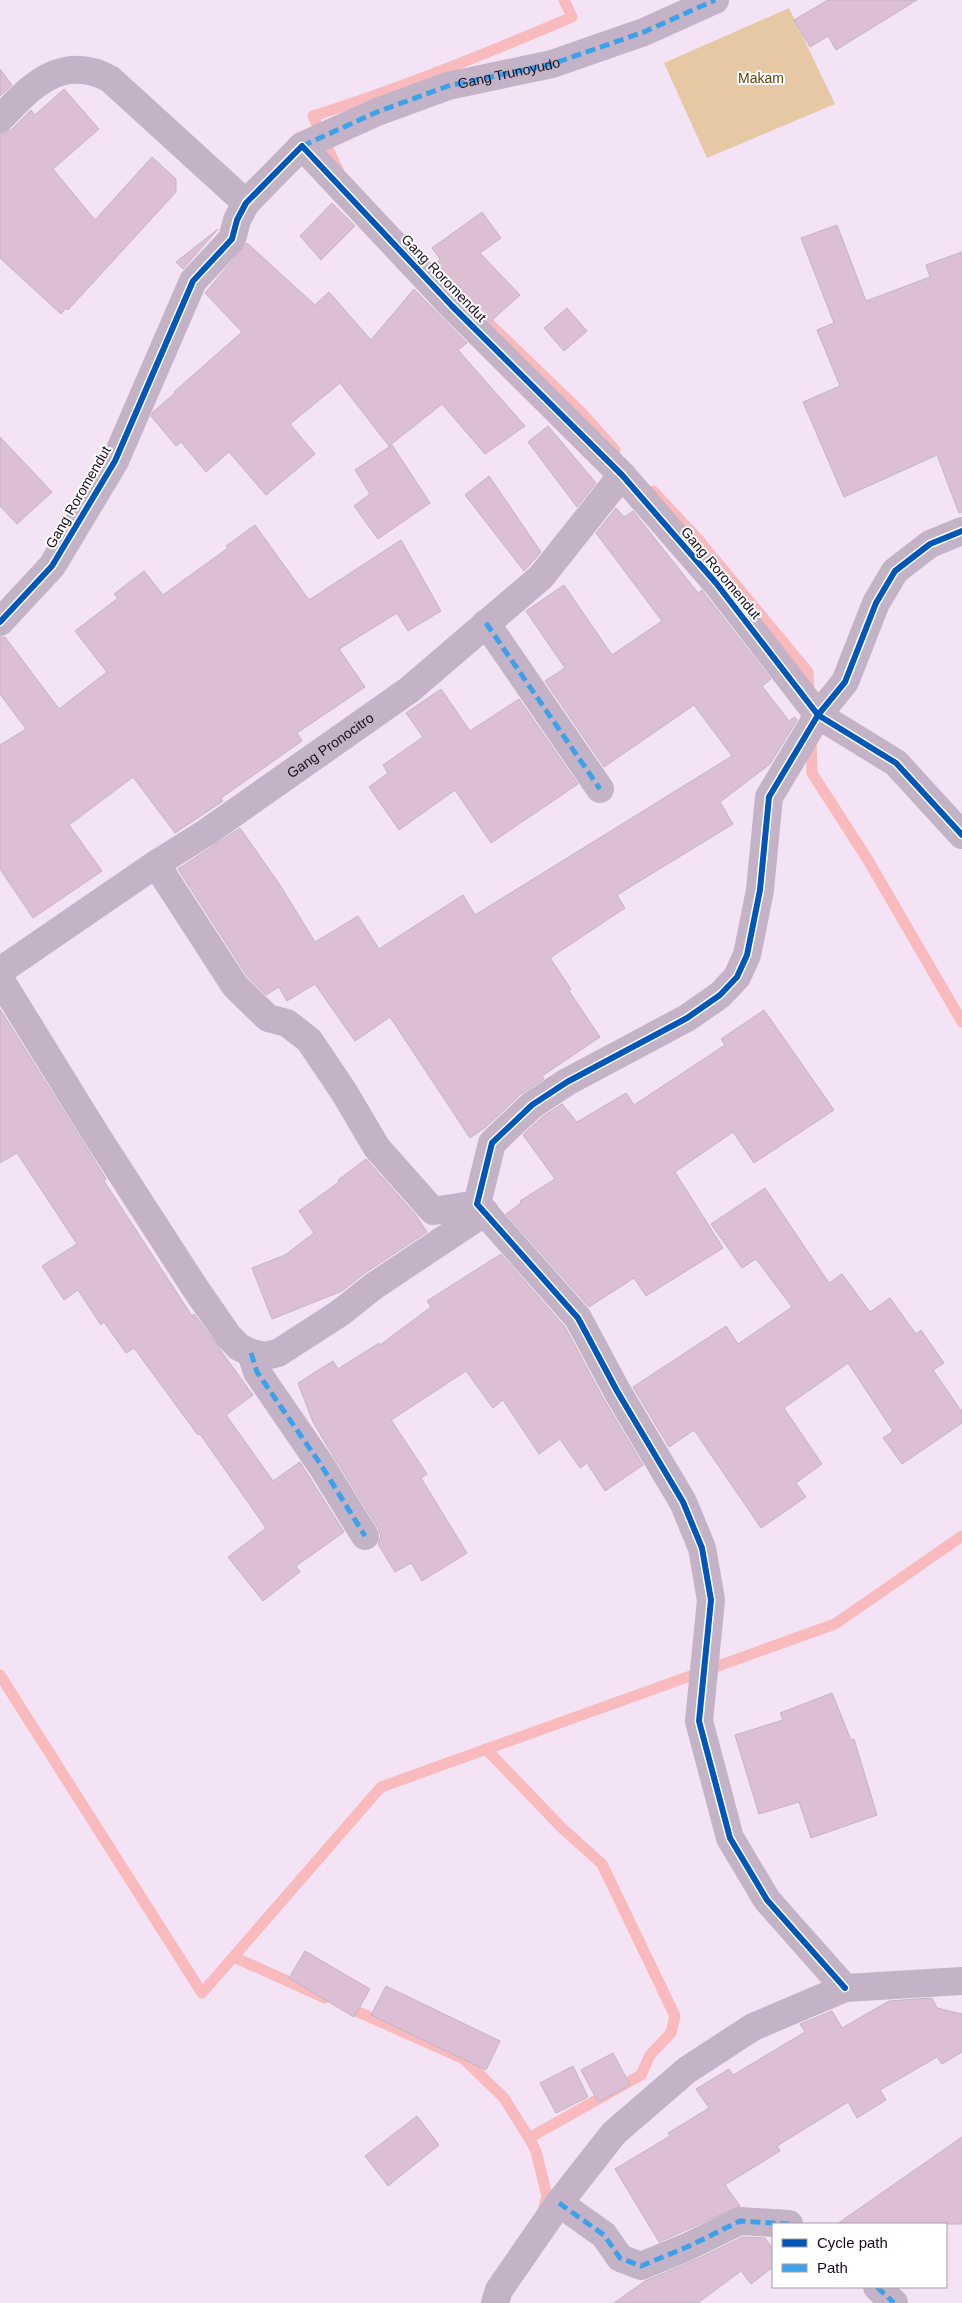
<svg xmlns="http://www.w3.org/2000/svg" width="962" height="2303" font-family="Arial,sans-serif">
	<rect width="100%" height="100%" fill="#f3e3f5"/>
	<path fill="#e6c9a4" d="M789 8 835 104 707 158 664 63Z"/>
	<g fill="none" stroke-linecap="round" stroke-linejoin="round">
		<g stroke="#f8babc" stroke-width="11">
			<path d="M339 172 313 116C401 88 486 54 572 17L564 0"/>
			<path d="M474 309 580 411 615 450"/>
			<path d="M653 491 697 538 808 672 809 695"/>
			<path d="M811 739 812 773 868 860 962 1022"/>
			<path d="M0 1675 202 1993 381 1787 835 1624 962 1536"/>
			<path d="M486 1749 562 1828 602 1864 675 2016 671 2033 650 2055 641 2075 529 2138 536 2151 547 2196 543 2211"/>
			<path d="M234 1957 325 1998"/>
			<path d="M345 2006 464 2059 504 2098 529 2138"/>
		</g>
	</g>
	<g fill="#dcbfd5" stroke="#c4b4c1">
		<path d="M828 0H917L836 50 828 36 810 47 794 20Z"/>
		<path d="M0 69 12 85 0 96Z"/>
		<path d="M64 89 99 129 53 169 95 220 152 157 176 179V192L68 310 66 308 61 314 0 258V134L11 130 31 110 35 115Z"/>
		<path d="M332 203 355 226 321 260 300 236Z"/>
		<path d="M482 212 501 238 480 253 520 295 490 322 435 265 440 259 432 248Z"/>
		<path d="M837 225 866 301 930 277 926 265 962 252V512L959 513 937 455 844 497 803 402 840 386 817 330 834 323 801 238Z"/>
		<path d="M218 229 183 269 176 262Z"/>
		<path d="M247 243 315 305 329 292 371 340 414 289 467 343 458 350 525 426 485 454 442 404 389 446 340 383 290 424 315 454 266 495 229 452 206 472 181 442 176 446 151 416 153 412 175 393 174 392 242 332 205 293Z"/>
		<path d="M567 308 587 331 564 351 544 328Z"/>
		<path d="M548 426 596 483 577 507 528 442Z"/>
		<path d="M0 437 52 492 17 524 0 506Z"/>
		<path d="M392 445 430 503 378 539 354 506 370 494 355 470Z"/>
		<path d="M489 476 541 552 524 571 465 495Z"/>
		<path d="M616 508 624 517 633 511 698 593 702 590 704 593 771 679 762 686 789 721 795 717 797 720 770 764 720 802 733 824 617 895 625 908 550 958 571 989 569 991 600 1037 542 1076 544 1079 521 1094 486 1127 470 1138 390 1017 355 1041 315 984 287 1001 279 987 266 995 247 976 178 869 240 828 280 885 315 942 358 916 379 949 463 895 475 915 732 756 694 705 604 767 545 681 565 668 526 611 564 585 612 655 662 621 596 533Z"/>
		<path d="M255 525 309 600 401 540 441 611 408 631 397 613 339 649 365 687 297 733 302 741 221 798 223 801 175 833 133 777 69 825 102 871 33 918 0 869V745L26 729 0 694V637H5L59 709 107 672 75 631 118 598 114 594 144 571 163 595 228 548 226 546Z"/>
		<path d="M441 689 470 731 519 699 578 784 491 843 455 790 399 830 369 787 388 773 383 765 423 737 406 713Z"/>
		<path d="M0 1009 106 1179 104 1181 192 1316 194 1314 253 1395 226 1415 273 1481 300 1462 344 1532 296 1566 300 1572 263 1601 228 1557 266 1528 200 1434 198 1435 134 1348 126 1353 104 1322 101 1325 78 1290 64 1300 42 1266 77 1244 17 1153 0 1163Z"/>
		<path d="M764 1010 834 1110 754 1163 733 1132 675 1172 723 1248 646 1296 634 1278 589 1307 506 1214 521 1203 520 1201 555 1179 523 1135 542 1117 562 1104 577 1122 626 1093 634 1105 725 1045 721 1039Z"/>
		<path d="M366 1159 415 1214 427 1232 365 1273 342 1291 272 1319 252 1268 285 1255 314 1233 299 1211 339 1182 338 1180Z"/>
		<path d="M765 1188 829 1283 842 1274 870 1312 890 1298 916 1334 921 1330 944 1363 933 1370 962 1412V1423L902 1464 883 1438 893 1431 848 1363 784 1408 822 1464 796 1483 806 1497 761 1528 694 1430 669 1447 633 1387 726 1326 738 1344 792 1307 756 1259 742 1268 711 1224Z"/>
		<path d="M501 1254 565 1327 603 1398 643 1465 605 1491 587 1463 580 1468 560 1439 539 1454 503 1400 493 1408 466 1371 391 1420 427 1474 421 1478 467 1553 422 1581 411 1563 395 1572 378 1544 381 1536 378 1528 326 1444 313 1422 298 1383 333 1361 338 1369 379 1343 380 1345 431 1307 427 1301Z"/>
		<path d="M832 1693 851 1740 854 1739 877 1815 811 1838 799 1802 759 1814 735 1735 783 1720 780 1713Z"/>
		<path d="M305 1951 370 1989 354 2017 289 1978Z"/>
		<path d="M386 1986 500 2041 486 2070 371 2015Z"/>
		<path d="M932 1998 937 2008 962 2014V2052L942 2064 937 2057 880 2090 886 2100 857 2118 848 2102 777 2146 780 2151 725 2185 740 2206 659 2242 615 2169 670 2136 668 2133 709 2108 696 2089 729 2069 733 2075 805 2032 800 2024 832 2011 842 2028 889 2001Z"/>
		<path d="M613 2053 630 2085 598 2102 581 2070Z"/>
		<path d="M573 2066 588 2097 556 2113 540 2083Z"/>
		<path d="M417 2116 439 2145 388 2186 365 2156Z"/>
		<path d="M962 2137V2224H837Z"/>
		<path d="M743 2237 765 2238 773 2249V2267L751 2284 741 2271 698 2303H614L645 2281 693 2261Z"/>
	</g>
	<g fill="none" stroke-linecap="round" stroke-linejoin="round">
		<g stroke="#c4b3c6" stroke-width="28">
			<path d="M0 119C31 86 62 53 110 79L246 203"/>
			<path id="s1" d="M302 146 377 112 448 86 552 64 644 32 715 0"/>
			<path d="M0 622 52 566 115 461 193 281 232 239 237 220 246 203 302 146 452 306 622 475 716 583 818 715 896 763 962 835"/>
			<path d="M486 623 600 789"/>
			<path d="M156 864 235 986 268 1018 287 1023 309 1040 344 1092 377 1148 433 1211 477 1204"/>
			<path id="s2" d="M0 971 156 864 207 832 409 690 541 577 622 475"/>
			<path d="M0 979 95 1133 195 1288 229 1337 239 1347 251 1353 265 1356 278 1353 340 1313 374 1286 485 1212"/>
			<path d="M251 1353 257 1372 321 1465 365 1536"/>
			<path d="M845 1988 767 1900 730 1838 699 1721 711 1600 702 1548 683 1502 617 1391 578 1318 477 1204 492 1143 532 1105 567 1082 687 1018 720 995 737 977 747 955 760 890 769 797 818 715 845 682 876 603 895 571 930 544 962 531"/>
			<path d="M559 2203 604 2235 620 2258 641 2266 687 2247 740 2221 789 2224"/>
			<path d="M877 2287 894 2303"/>
			<path d="M495 2303 499 2290 559 2203 614 2133 687 2070 753 2027 845 1988 962 1981"/>
		</g>
		<g stroke="#3da1ea" stroke-width="5" stroke-dasharray="10 5" stroke-linecap="butt">
			<path d="M302 146 377 112 448 86 552 64 644 32 715 0"/>
			<path d="M486 623 600 789"/>
			<path d="M251 1353 257 1372 321 1465 365 1536"/>
			<path d="M559 2203 604 2235 620 2258 641 2266 687 2247 740 2221 789 2224"/>
			<path d="M877 2287 894 2303"/>
		</g>
		<defs>
			<g id="cycleway">
				<path d="M0 622 52 566 115 461 193 281 232 239 237 220 246 203 302 146 452 306 622 475 716 583 818 715 896 763 962 835"/>
				<path d="M845 1988 767 1900 730 1838 699 1721 711 1600 702 1548 683 1502 617 1391 578 1318 477 1204 492 1143 532 1105 567 1082 687 1018 720 995 737 977 747 955 760 890 769 797 818 715 845 682 876 603 895 571 930 544 962 531"/>
			</g>
		</defs>
		<use href="#cycleway" stroke="#fff" stroke-width="9"/>
		<use href="#cycleway" stroke="#0057b8" stroke-width="6"/>
	</g>
	<g text-anchor="middle" stroke-width="4" stroke-linejoin="round" paint-order="stroke">
		<g font-size="14" fill="#1a0d1b" stroke="#fff">
			<text dy="5" stroke="none"><textPath href="#s1" startOffset="220">Gang Trunoyudo</textPath></text>
			<text transform="translate(444 278) rotate(46)" y="5">Gang Roromendut</text>
			<text transform="translate(78 497) rotate(-60)" y="5">Gang Roromendut</text>
			<text transform="translate(721 573) rotate(50)" y="5">Gang Roromendut</text>
			<text dy="5" stroke="none"><textPath href="#s2" startOffset="400">Gang Pronocitro</textPath></text>
		</g>
		<g font-size="14" fill="#5e450e" stroke="#fff">
			<text x="761" y="83">Makam</text>
		</g>
	</g>
	<rect x="772" y="2223" width="175" height="65" fill="#ffffff" stroke="#a39ea4"/>
	<rect x="782" y="2239" width="25" height="8" fill="#0057b8" stroke="#a39ea4"/>
	<text x="817" y="2248" font-size="15" fill="#1a0d1b">Cycle path</text>
	<rect x="782" y="2264" width="25" height="8" fill="#3da1ea" stroke="#a39ea4"/>
	<text x="817" y="2273" font-size="15" fill="#1a0d1b">Path</text>
</svg>
